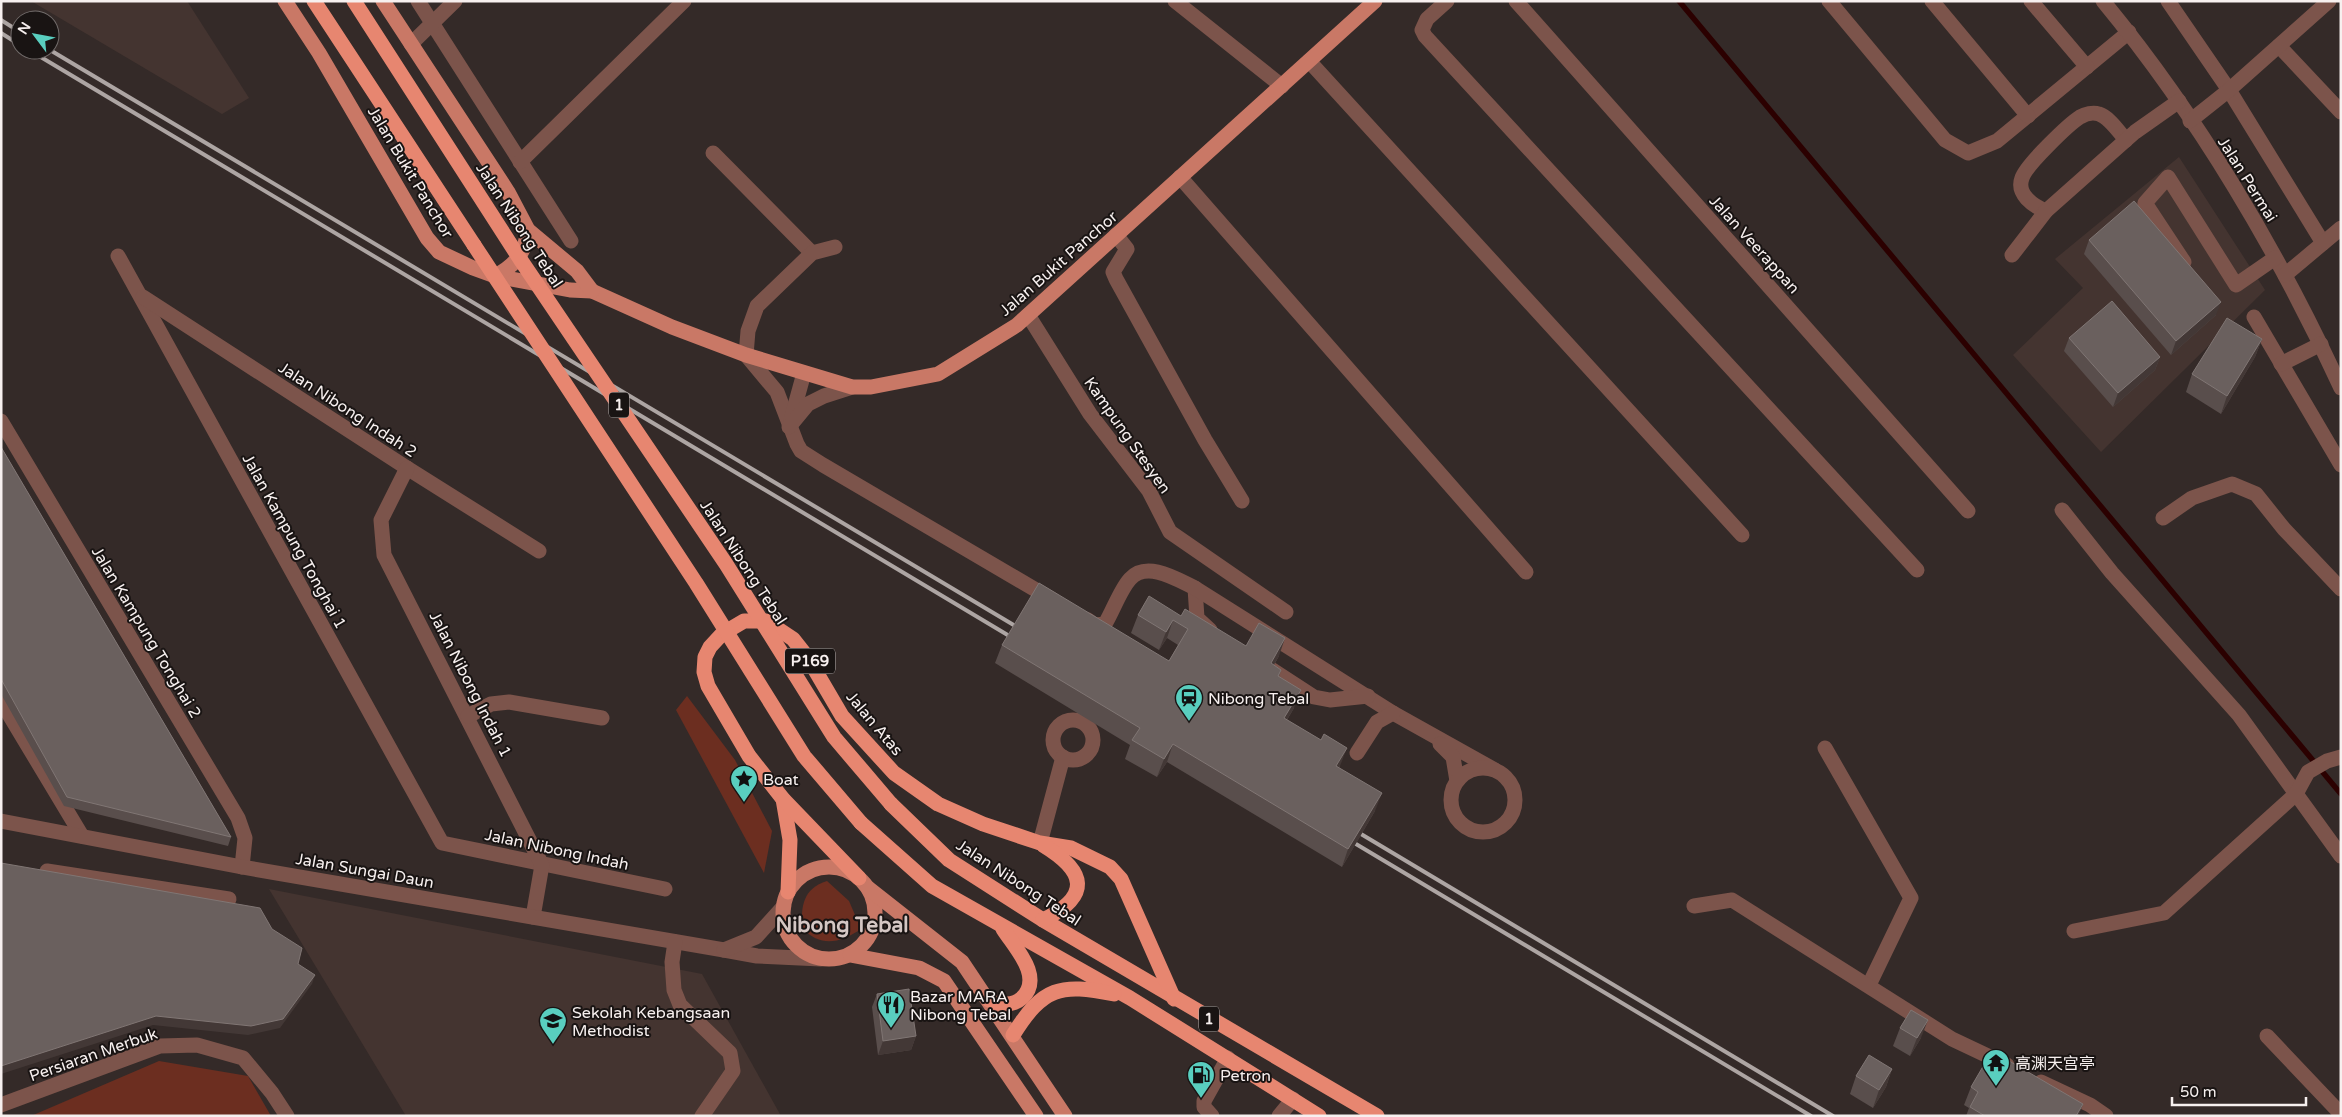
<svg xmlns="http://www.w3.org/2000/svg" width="2342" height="1117" font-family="'Varela Round','Noto Sans SC',sans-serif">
	<rect width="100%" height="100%" fill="#342a28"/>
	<g fill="#443430">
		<path d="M31 1H187L249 98 222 114Z"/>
		<path d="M2179 157 2265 290 2101 452 2013 355 2083 288 2055 259Z"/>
		<path d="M269 889 702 974 781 1116H406Z"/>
	</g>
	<g fill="#6c2e20">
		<path d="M687 696 735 760 772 831 764 873 676 710Z"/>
		<path d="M827 881 849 901 861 929C840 943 821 948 802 928 801 905 803 889 827 881Z"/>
		<path d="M159 1061 248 1076 271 1116H31Z"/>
	</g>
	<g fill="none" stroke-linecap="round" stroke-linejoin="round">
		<path stroke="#2b0000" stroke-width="5.5" d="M1679 1 2341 794"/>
		<g stroke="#7c544b" stroke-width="15">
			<path d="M418 1 571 241"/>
			<path d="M1175 1 1282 86"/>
			<path d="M1447 1 1427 19 1422 30 1425 36 1917 570"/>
			<path d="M1516 1 1968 511"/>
			<path d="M1829 1 1945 140 1968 153 1997 141 2129 32"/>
			<path d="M1932 1 2028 116"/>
			<path d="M2031 1 2087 67"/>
			<path d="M2103 1C2198 116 2279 253 2341 388"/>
			<path d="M2168 1 2229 90 2323 243"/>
			<path d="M411 44 455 1"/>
			<path d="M2279 46 2341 112"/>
			<path d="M1309 61 1742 535"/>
			<path d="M2190 121 2229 90 2329 1"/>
			<path d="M713 153 812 253"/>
			<path d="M520 162 684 1"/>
			<path d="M1180 177 1526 572"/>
			<path d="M2046 211C2033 206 2016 194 2022 178 2026 165 2069 124 2080 117 2085 114 2093 112 2099 114 2109 117 2119 132 2126 140"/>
			<path d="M1116 235 1127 249 1113 272 1116 279 1205 440 1242 501"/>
			<path d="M835 247 812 253 757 306 748 331 746 355 777 392 797 444 801 451 823 465 1053 600"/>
			<path d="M2012 255 2046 211 2135 132 2179 101"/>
			<path d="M118 256 442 843 665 889"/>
			<path d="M2184 262 2145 203 2168 177 2236 285 2275 258"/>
			<path d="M2285 275 2341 228"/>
			<path d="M143 297 407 468 539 551"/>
			<path d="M1028 315 1090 414 1149 491 1170 532 1286 612"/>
			<path d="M2254 317 2341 465"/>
			<path d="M2281 364 2321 344"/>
			<path d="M791 420 804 373"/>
			<path d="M1 421 238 818 245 838 242 867"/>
			<path d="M789 427 808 404 824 396 852 387"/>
			<path d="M407 468 381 520 384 555 542 865 533 917"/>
			<path d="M2062 510 2112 573 2239 715 2341 856"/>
			<path d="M2163 518 2192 498 2232 484 2256 494 2284 529 2341 589"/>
			<path d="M1195 588 1197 618 1210 630"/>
			<path d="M1088 620 1095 625 1105 624C1113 611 1120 590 1130 579 1147 560 1178 580 1195 588L1393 713 1495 770"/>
			<path d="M1271 669 1314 697 1330 700 1368 696"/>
			<path d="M1 701 82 836"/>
			<path d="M468 716 491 704 509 702 602 718"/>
			<circle cx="1073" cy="740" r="20"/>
			<path d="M1440 744 1453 757 1457 781"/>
			<path d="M1825 748 1911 898 1869 985"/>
			<path d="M1357 753 1377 722 1393 713"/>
			<circle cx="1483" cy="800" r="32"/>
			<path d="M1 821 242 867 724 950 757 956 821 959"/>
			<path d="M1040 843 1063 757"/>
			<path d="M47 871 229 899"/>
			<path d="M1694 906 1732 900 1952 1039 2007 1065"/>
			<path d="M2074 931 2164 913 2296 794 2308 772 2327 761 2341 757"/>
			<path d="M675 942 672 962 674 990 680 1005 730 1053 733 1071 702 1116"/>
			<path d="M724 950 756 937 784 906"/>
			<path d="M2267 1036 2341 1114"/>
			<path d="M2041 1082 2090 1105 2106 1116"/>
			<path d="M1 1105 160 1046 197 1045 243 1058 272 1093 287 1116"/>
			<path d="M1212 1116 1204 1107V1101L1228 1058"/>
			<path d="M1279 1116 1293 1099"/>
		</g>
		<g stroke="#c97866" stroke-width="15">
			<path d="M285 1 319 53 427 238 439 252 473 268 495 276 570 290 592 291 672 327 746 355 852 387H871L938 374 1017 325 1375 1"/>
			<path d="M383 1 508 192 528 230 577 271 592 291"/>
			<path d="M495 276C516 265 525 253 528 230"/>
			<circle cx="829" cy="913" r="46"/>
			<path d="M868 888 962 962 1065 1116"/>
			<path d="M850 955 919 968 944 981 1036 1116"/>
		</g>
		<g stroke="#e78670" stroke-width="15">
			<path d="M314 1 474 245"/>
			<path d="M783 799 790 840 788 892"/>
			<path d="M891 804 949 860 1043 920 1377 1116"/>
			<path d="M861 823 932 886 1130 998 1319 1116"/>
			<path d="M859 878 783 799 749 756 708 686 704 672 705 657 710 647 722 634 744 621H766L793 639 808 658 842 716 894 773 938 804 983 824 1040 843 1071 848 1110 867 1121 879 1174 999"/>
			<path d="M1043 920C1091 896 1087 872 1043 845"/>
			<path d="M989 1000C1000 1004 1012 1007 1022 998 1044 977 1015 948 1003 929"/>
			<path d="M1013 1035C1043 987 1060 983 1114 994"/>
		</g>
		<g stroke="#ada5a3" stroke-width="4">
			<path d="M1 20 20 32"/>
			<path d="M1 33 20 45"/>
			<path d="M29 50 1011 637"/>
			<path d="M50 50 1017 627"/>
			<path d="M1361 834 1833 1116"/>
			<path d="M1356 844 1811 1116"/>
		</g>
		<g stroke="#e78670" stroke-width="15">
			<path d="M354 1 520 259 726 564 834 737 891 804"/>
			<path d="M474 245 696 583 804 756 861 823"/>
		</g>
	</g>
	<g fill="#594e4c">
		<path d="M2089 240 2216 315 2171 355 2084 254Z"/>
		<path d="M2069 338 2160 357 2155 370 2113 407 2064 351Z"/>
		<path d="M2262 339 2255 357 2221 414 2186 392 2192 374Z"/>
		<path d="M1 447 231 837 228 846 64 806 1 694Z"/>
		<path d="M1138 615 1181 616 1246 646 1279 656 1274 665 1281 670 1279 677 1294 708 1287 720 1340 766 1339 768 1375 811 1342 867 1167 762 1157 777 1125 759 1130 745 995 663 1002 645 1169 661 1178 645 1167 638 1159 650 1131 633Z"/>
		<path d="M877 994 916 1036 911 1050 878 1055 872 1007Z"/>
		<path d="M1900 1028 1921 1038 1910 1056 1893 1046Z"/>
		<path d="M1892 1069 1886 1087 1873 1108 1850 1094 1856 1076Z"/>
		<path d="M1971 1087 2083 1104 2078 1116H1966L1969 1108 1964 1105Z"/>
	</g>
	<g fill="#433836">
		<path d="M2221 302 2216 315 2171 355 2176 341Z"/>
		<path d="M2262 339 2255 357 2221 414 2227 396Z"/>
		<path d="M2160 357 2155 370 2113 407 2118 393Z"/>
		<path d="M1173 620 1167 638 1159 650 1166 632Z"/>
		<path d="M1285 638 1279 656 1264 681 1271 663Z"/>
		<path d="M1301 690 1294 708 1277 736 1284 718Z"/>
		<path d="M1173 744 1167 762 1157 777 1164 759Z"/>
		<path d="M1347 748 1340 766 1329 784 1336 766Z"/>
		<path d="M1382 793 1375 811 1342 867 1348 849Z"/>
		<path d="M315 975 312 984 280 1028 248 1035 153 1025 1 1074V1066L156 1016Z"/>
		<path d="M1928 1020 1921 1038 1910 1056 1917 1038Z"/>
		<path d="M916 1036 911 1050 878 1055 883 1041Z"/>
		<path d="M1892 1069 1886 1087 1873 1108 1879 1090Z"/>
		<path d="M2083 1104 2078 1116H2076Z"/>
	</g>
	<g fill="#6a605e" stroke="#807674">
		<path d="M2134 201 2221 302 2176 341 2089 240Z"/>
		<path d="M2112 301 2160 357 2118 393 2069 338Z"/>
		<path d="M2227 318 2262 339 2227 396 2192 374Z"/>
		<path d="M1 447 231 837 67 797 1 679Z"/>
		<path d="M1039 583 1169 661 1188 629 1173 620 1166 632 1138 615 1149 596 1181 616 1185 609 1246 646 1259 623 1285 638 1271 663 1281 670 1278 676 1301 690 1284 718 1321 740 1324 734 1347 748 1336 766 1382 793 1348 849 1173 744 1164 759 1132 740 1140 728 1002 645Z"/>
		<path d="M1 863 260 908 272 929 302 948 298 964 315 975 283 1019 251 1026 156 1016 1 1066Z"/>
		<path d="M909 989 916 1036 883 1041 877 994Z"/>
		<path d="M1911 1010 1928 1020 1917 1038 1900 1028Z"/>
		<path d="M1992 1051 2083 1104 2076 1116H1985L1970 1107 1978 1092 1971 1087Z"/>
		<path d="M1869 1055 1892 1069 1879 1090 1856 1076Z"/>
	</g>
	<defs>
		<symbol id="station-pin" viewBox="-11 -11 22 30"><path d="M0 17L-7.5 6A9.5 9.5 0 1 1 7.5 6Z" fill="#59cebf" stroke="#191413"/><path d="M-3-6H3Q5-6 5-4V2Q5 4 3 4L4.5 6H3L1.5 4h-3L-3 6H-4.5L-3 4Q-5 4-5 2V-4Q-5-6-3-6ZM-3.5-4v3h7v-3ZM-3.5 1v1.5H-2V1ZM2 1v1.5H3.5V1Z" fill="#111"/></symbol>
		<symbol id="sight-pin" viewBox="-11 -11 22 30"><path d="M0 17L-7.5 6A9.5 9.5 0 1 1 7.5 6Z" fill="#59cebf" stroke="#191413"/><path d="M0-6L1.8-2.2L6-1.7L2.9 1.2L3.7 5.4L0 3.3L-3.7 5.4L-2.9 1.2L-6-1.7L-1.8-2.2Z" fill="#111"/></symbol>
		<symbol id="restaurant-pin" viewBox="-11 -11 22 30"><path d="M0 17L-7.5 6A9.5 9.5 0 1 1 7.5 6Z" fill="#59cebf" stroke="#191413"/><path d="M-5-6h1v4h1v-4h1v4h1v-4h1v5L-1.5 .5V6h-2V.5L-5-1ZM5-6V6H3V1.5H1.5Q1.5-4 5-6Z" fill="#111"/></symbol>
		<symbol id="school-pin" viewBox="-11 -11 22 30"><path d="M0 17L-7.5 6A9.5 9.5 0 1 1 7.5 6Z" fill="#59cebf" stroke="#191413"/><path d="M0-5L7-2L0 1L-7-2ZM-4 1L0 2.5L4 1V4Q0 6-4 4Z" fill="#111"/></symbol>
		<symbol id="temple-pin" viewBox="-11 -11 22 30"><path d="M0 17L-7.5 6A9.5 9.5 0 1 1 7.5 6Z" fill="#59cebf" stroke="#191413"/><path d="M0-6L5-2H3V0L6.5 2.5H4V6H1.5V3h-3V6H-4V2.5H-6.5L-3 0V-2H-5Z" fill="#111"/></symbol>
		<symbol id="fuel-pin" viewBox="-11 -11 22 30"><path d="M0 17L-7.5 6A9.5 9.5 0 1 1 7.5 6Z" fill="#59cebf" stroke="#191413"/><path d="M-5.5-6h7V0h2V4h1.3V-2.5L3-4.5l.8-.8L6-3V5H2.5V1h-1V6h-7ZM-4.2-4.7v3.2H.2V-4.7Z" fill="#111"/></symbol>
	</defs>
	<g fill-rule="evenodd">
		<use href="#station-pin" x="1173" y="682" width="32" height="43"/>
		<use href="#sight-pin" x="728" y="763" width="32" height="43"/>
		<use href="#restaurant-pin" x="875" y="989" width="32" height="43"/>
		<use href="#school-pin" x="537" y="1005" width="32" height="43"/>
		<use href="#temple-pin" x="1980" y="1047" width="32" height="43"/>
		<use href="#fuel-pin" x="1185" y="1059" width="32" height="43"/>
	</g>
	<g text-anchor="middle" stroke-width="4" stroke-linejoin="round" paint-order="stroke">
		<g fill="#191413" stroke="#b4aead" stroke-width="1">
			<rect x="609" y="392.5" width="20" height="25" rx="4"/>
			<rect x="785" y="648.5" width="50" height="25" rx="4"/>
			<rect x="1199" y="1006.5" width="20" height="25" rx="4"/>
		</g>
		<g font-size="15" font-weight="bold" fill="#f7f0ef">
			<text x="619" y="410">1</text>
			<text x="810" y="666">P169</text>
			<text x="1209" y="1024">1</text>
		</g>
		<g font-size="16" fill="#f7f0ef" stroke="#191413">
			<text transform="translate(411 172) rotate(59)" y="6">Jalan Bukit Panchor</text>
			<text transform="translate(2248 179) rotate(58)" y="6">Jalan Permai</text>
			<text transform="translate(520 225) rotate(57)" y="6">Jalan Nibong Tebal</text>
			<text transform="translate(1755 244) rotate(48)" y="6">Jalan Veerappan</text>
			<text transform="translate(1058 263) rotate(-41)" y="6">Jalan Bukit Panchor</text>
			<text transform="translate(348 409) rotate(33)" y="6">Jalan Nibong Indah 2</text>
			<text transform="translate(1128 435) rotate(55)" y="6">Kampung Stesyen</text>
			<text transform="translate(295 541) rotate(61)" y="6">Jalan Kampung Tonghai 1</text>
			<text transform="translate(744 562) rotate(57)" y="6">Jalan Nibong Tebal</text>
			<text transform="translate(147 632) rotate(59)" y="6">Jalan Kampung Tonghai 2</text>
			<text transform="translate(471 684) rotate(63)" y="6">Jalan Nibong Indah 1</text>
			<text transform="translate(875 723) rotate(50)" y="6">Jalan Atas</text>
			<text transform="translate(557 849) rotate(12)" y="6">Jalan Nibong Indah</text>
			<text transform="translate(365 870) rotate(10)" y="6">Jalan Sungai Daun</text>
			<text transform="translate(1019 882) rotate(33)" y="6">Jalan Nibong Tebal</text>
			<text transform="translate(93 1054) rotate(-19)" y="6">Persiaran Merbuk</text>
		</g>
		<g font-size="16" fill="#f7f0ef" stroke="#191413" text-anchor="start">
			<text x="1208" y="704">Nibong Tebal</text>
			<text x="763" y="785">Boat</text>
			<text x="910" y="1002">Bazar MARA<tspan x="910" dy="18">Nibong Tebal</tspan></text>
			<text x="572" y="1018">Sekolah Kebangsaan<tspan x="572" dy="18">Methodist</tspan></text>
			<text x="2015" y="1069">高渊天宫亭</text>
			<text x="1220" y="1081">Petron</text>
		</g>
		<g font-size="21" font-weight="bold" fill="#d4c7c4" stroke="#191413">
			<text x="842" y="932">Nibong Tebal</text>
		</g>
	</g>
	<rect width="2342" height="1117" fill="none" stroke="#f7f0ef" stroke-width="5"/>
	<g transform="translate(35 35) rotate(302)"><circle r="24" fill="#191413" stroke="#726c6b"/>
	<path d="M0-4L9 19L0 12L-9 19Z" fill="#59cebf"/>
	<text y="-8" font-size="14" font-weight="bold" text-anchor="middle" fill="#f7f0ef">N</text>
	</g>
	<path d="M2172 1097v8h134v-8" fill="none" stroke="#f7f0ef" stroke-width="2.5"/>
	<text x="2180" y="1097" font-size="15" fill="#f7f0ef" stroke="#191413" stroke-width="4" paint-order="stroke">50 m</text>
</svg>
